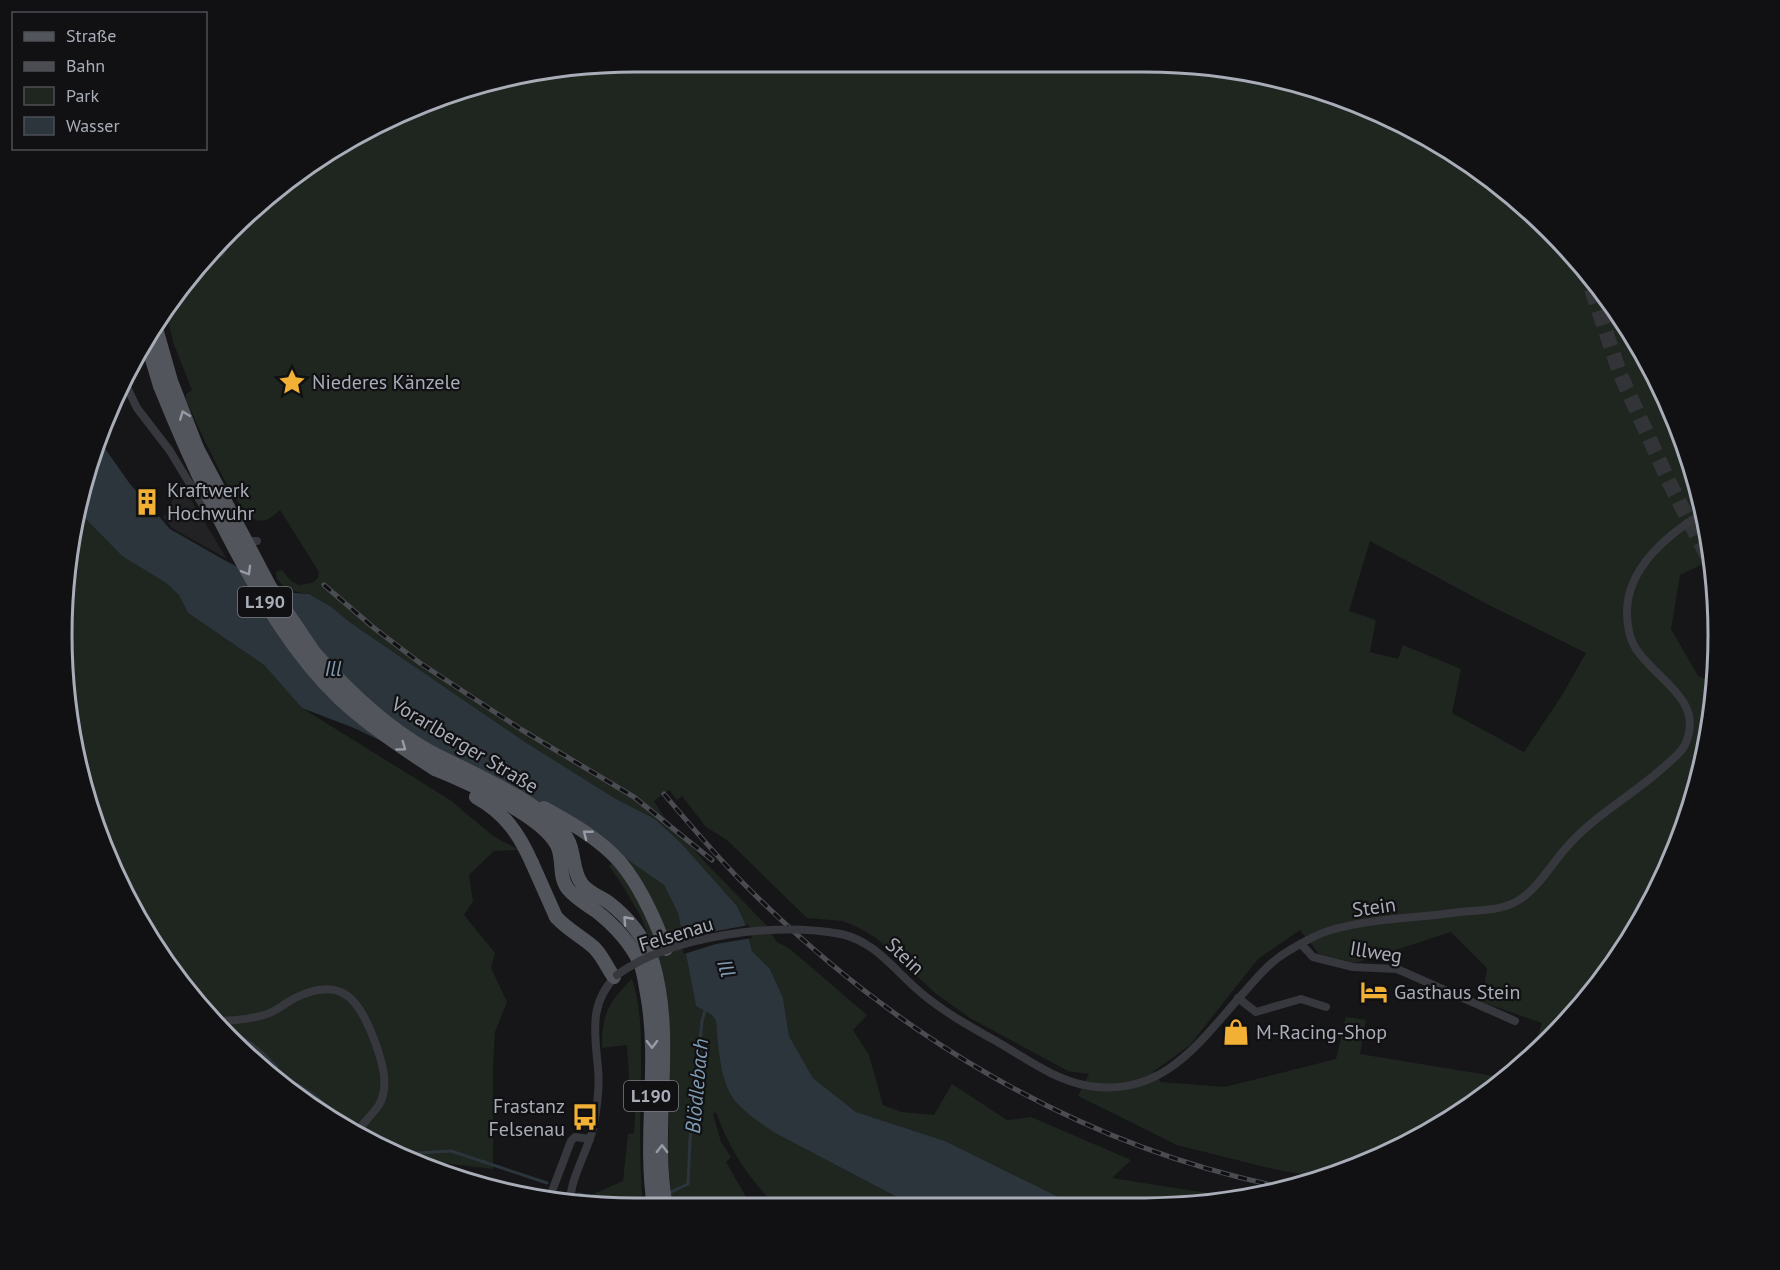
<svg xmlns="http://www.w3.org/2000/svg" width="1780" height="1270" font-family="'PT Sans',sans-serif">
	<rect width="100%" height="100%" fill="#161618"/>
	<path fill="#222225" d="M180 482 227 559 172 528 163 517 168 511Z"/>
	<g fill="#1e261f" fill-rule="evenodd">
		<path d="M635 62H1145L1257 73 1432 139 1576 257 1641 348 1688 450 1713 559 1680 575 1671 629 1698 676 1716 683 1699 783 1659 888 1600 984 1531 1058 1542 1023 1482 1002 1487 968 1451 932 1355 963 1319 954 1300 930 1258 959 1190 1045 1153 1072 1161 1082 1225 1087 1336 1059 1346 1017 1366 1020 1360 1054 1506 1078 1398 1150 1312 1176 1273 1169 1177 1145 1078 1096 1089 1074 1068 1071 970 1018 935 993 876 938 859 928 843 921 807 918 727 840 706 827 682 796 677 800 669 790 654 801 662 814 706 863 768 927 776 941 790 949 867 1015 853 1030 869 1055 883 1105 901 1112 934 1115 952 1084 1007 1120 1031 1117 1131 1160 1112 1178 1214 1194 1236 1199 1220 1204H1073L945 1141 856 1112 813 1078 789 1036 783 998 770 969 752 951 744 921 737 906 681 843 655 819 616 799 525 742 351 623 330 606 309 594 287 590 277 579 276 572 282 570 291 581 299 585 312 583 318 578 319 572 280 510C273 516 266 523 256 520 235 513 197 423 186 400V394L192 390 173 342 167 315 204 257 317 158 486 81ZM1370 541 1487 604 1586 653 1561 697 1524 752 1452 713 1461 669 1403 645 1398 659 1370 652 1376 620 1349 611Z"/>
		<path d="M79 512 122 556 166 583 179 595 188 613 264 665 302 708 450 800 493 836 519 850 494 851 469 875 473 901 464 915 495 953 491 968 507 1002 495 1032 493 1065V1169L408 1159 381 1149 286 1090 204 1013 120 888 66 710V560Z"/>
		<path d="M622 856 664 885 678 913 696 1006 712 1015 716 1021 725 1081 738 1104 775 1133 912 1205 775 1206C747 1174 731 1153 716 1112L713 1114 721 1142 731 1157 726 1162 749 1202 743 1206 672 1207 668 1159 670 1054 659 963 641 917 621 883 609 866Z"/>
		<path d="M632 979C642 1008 641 1041 641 1072 640 1117 639 1162 643 1207H598L578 1204 577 1201 623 1181 628 1134 634 1133 636 1092 630 1091 627 1045 602 1048C601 1016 609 1001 632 979Z"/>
	</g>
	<path fill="#2c353c" d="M99 440 130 484 170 529 226 561 281 589 295 593 309 594 330 606 351 623 525 742 616 799 655 819 681 843 737 906 744 921 752 951 770 969 783 998 789 1036 813 1078 856 1112 945 1141 1073 1204 912 1205 775 1133C762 1124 748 1115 737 1103 719 1082 719 1048 716 1021L712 1015 696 1006 678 913 664 885 622 856 354 728 302 708 264 665 188 613 179 595 166 583 122 556 79 512Z"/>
	<path fill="#161618" d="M749 925 752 938 716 944 684 954 680 938Z"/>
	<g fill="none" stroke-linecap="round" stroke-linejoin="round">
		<g stroke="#2c353c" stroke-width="3">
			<path d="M1706 728 1707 732"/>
			<path d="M1630 936C1627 910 1648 893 1665 875"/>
			<path d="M224 1032C246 1035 261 1051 277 1067"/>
			<path d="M286 1078C305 1089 324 1098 333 1119"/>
			<path d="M361 1137 400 1154 451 1151 547 1183"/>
			<path d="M669 1193 688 1184 690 1140 702 1021 706 1007"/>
			<path d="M579 1194 642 1207"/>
		</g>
		<path stroke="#333438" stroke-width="15" stroke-dasharray="15 8" stroke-linecap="butt" d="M1584 267 1620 374 1670 484 1714 569"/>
		<g stroke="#37383d" stroke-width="8">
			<path d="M212 250 215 254 220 253 224 247V239"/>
			<path d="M125 383 137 408 170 451 205 509 216 519"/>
			<path d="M242 541H257"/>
			<path d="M841 934C876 942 893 969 919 991 943 1012 973 1028 1001 1044 1028 1060 1057 1081 1089 1086 1166 1098 1202 1038 1247 989 1260 974 1272 960 1290 950 1303 942 1317 934 1331 930 1373 918 1418 918 1460 912 1475 910 1492 911 1506 906 1533 898 1548 868 1566 848 1594 815 1635 794 1666 765 1674 758 1684 750 1687 740 1702 699 1656 679 1636 649 1629 638 1627 626 1627 612 1627 568 1668 534 1703 513"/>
			<path d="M1301 944 1313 957 1353 967 1397 969 1515 1021"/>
			<path d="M1238 998 1256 1012 1301 999 1326 1007"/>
			<path d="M212 1021C231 1021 249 1020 267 1014 277 1011 285 1003 295 998 342 975 359 999 375 1042 382 1061 390 1086 379 1105 372 1115 363 1123 356 1133"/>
			<path d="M549 1199 571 1141 575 1137 590 1139"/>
			<path d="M570 1203C570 1179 587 1152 593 1129 597 1109 600 1089 598 1069 595 1033 588 1003 617 975"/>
		</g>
		<g stroke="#53555c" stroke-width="14">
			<path d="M157 332 171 381 197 448"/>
			<path d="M148 346 160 386"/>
			<path d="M313 651C347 690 384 726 429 751 468 772 537 799 564 834 576 848 571 870 582 884 589 893 599 896 608 902 628 917 646 939 653 963 676 1043 651 1126 666 1207"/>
			<path d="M435 769C467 782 541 815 557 845 564 859 558 877 568 889 575 898 586 904 596 911 614 925 630 942 640 963 644 972 645 984 647 994 660 1064 643 1136 654 1207"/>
			<path d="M476 797C505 813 519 834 532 863"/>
			<path d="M544 808C571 823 600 839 620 862 641 887 655 919 666 949"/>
			<path d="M556 917C567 929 579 935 591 945 602 953 606 967 614 977"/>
		</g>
		<defs>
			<g id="rail">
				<path d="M324 585 374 628 420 663 522 730 634 797 712 860"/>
				<path d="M664 794C690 825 717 857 746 886 891 1032 1074 1144 1277 1186"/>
			</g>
		</defs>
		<use href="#rail" stroke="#4a4c52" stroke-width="5"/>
		<use href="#rail" stroke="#111113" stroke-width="3" stroke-dasharray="9" stroke-linecap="butt"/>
		<path stroke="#37383d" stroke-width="8" d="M617 975C672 935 775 922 841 934"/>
		<g stroke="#53555c" stroke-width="14">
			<path d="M160 386C182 441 206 494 234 547 263 601 295 656 340 699 369 726 402 748 435 769"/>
			<path d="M197 448 270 587 313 651"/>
			<path d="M532 863 556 917"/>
		</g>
	</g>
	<defs><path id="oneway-chevron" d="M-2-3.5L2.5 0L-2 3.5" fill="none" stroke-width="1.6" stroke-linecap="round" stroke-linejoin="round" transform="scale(1.5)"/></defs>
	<g stroke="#979ba6">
		<use href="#oneway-chevron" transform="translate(184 415) rotate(-111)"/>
		<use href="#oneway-chevron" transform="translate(247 571) rotate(60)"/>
		<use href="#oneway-chevron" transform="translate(402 747) rotate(36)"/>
		<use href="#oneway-chevron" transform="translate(587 834) rotate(-142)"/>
		<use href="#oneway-chevron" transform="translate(627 920) rotate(-132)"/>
		<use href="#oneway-chevron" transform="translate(652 1044) rotate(89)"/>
		<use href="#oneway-chevron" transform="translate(662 1149) rotate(-90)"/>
	</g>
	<defs>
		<symbol id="sight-bare" viewBox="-9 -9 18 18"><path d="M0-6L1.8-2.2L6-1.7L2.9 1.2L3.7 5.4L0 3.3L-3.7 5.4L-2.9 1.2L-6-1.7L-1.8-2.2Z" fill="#f2b134" stroke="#111113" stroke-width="2.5" paint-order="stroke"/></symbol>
		<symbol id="building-bare" viewBox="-9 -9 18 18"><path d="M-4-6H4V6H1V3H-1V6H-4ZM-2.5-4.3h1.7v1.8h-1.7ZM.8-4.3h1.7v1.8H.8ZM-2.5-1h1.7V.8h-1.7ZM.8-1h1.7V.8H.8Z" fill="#f2b134" stroke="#111113" stroke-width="2.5" paint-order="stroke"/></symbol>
		<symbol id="hotel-bare" viewBox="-9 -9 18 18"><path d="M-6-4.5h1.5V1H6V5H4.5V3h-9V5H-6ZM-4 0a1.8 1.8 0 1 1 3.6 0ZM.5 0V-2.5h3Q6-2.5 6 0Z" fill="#f2b134" stroke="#111113" stroke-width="2.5" paint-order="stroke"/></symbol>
		<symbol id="shop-bare" viewBox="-9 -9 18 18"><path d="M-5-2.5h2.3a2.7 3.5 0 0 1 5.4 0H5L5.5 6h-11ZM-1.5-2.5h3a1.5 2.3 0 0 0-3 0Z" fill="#f2b134" stroke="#111113" stroke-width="2.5" paint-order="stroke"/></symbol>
		<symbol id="bus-bare" viewBox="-9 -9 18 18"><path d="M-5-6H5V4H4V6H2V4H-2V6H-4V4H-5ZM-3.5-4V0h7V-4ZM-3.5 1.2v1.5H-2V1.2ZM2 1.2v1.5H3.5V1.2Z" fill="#f2b134" stroke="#111113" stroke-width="2.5" paint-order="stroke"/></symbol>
	</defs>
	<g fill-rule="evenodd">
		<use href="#sight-bare" x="273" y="363" width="38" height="38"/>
		<use href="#building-bare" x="128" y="483" width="38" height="38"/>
		<use href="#hotel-bare" x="1355" y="973" width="38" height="38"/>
		<use href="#shop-bare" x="1217" y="1013" width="38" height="38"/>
		<use href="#bus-bare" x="566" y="1098" width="38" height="38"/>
	</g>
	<g text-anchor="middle" stroke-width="4.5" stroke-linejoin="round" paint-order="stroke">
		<g fill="#111113" stroke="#7b7e86" stroke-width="1.5">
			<rect x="238" y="587" width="54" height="30" rx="4.5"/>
			<rect x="624" y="1081" width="54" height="30" rx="4.5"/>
		</g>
		<g font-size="18" font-weight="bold" fill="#a8adb8">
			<text x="265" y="608">L190</text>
			<text x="651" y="1102">L190</text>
		</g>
		<g font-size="20" fill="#a8adb8" stroke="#111113" text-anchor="start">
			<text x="312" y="389">Niederes Känzele</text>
			<text x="167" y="497">Kraftwerk<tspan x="167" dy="23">Hochwuhr</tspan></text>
			<text x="1394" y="999">Gasthaus Stein</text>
			<text x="1256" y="1039">M-Racing-Shop</text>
			<text x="565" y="1113" text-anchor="end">Frastanz<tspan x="565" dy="23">Felsenau</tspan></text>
		</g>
		<g font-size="20" fill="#a8adb8" stroke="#111113">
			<text transform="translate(465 745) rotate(31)" y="7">Vorarlberger Straße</text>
			<text transform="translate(1374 907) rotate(-8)" y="7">Stein</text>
			<text transform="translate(676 934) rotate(-17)" y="7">Felsenau</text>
			<text transform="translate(1376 952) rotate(9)" y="7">Illweg</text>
			<text transform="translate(905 956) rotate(43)" y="7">Stein</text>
		</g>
		<g font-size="21" font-style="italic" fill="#7f9bb3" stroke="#111113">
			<text x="333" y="676">Ill</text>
			<text transform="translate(726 968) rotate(72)" y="7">Ill</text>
			<text transform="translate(697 1086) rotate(-85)" y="7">Blödlebach</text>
		</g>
	</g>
	<path d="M0 0H1780V1270H0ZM635 72H1145A563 563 0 0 1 1708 635V635A563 563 0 0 1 1145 1198H635A563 563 0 0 1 72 635V635A563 563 0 0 1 635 72Z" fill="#111113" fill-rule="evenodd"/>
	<path fill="none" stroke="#a8adb8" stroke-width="3" d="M635 72H1145A563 563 0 0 1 1708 635V635A563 563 0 0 1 1145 1198H635A563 563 0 0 1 72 635V635A563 563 0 0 1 635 72Z"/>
	<rect x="12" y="12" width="195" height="138" fill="#111113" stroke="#4d4f55" stroke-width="1.5"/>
	<rect x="24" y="32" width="30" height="9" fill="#53555c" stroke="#4d4f55" stroke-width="1.5"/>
	<text x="66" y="42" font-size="18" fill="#a8adb8">Straße</text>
	<rect x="24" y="62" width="30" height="9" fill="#4a4c52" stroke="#4d4f55" stroke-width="1.5"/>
	<text x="66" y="72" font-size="18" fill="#a8adb8">Bahn</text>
	<rect x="24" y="87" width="30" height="18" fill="#1e261f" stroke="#4d4f55" stroke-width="1.5"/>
	<text x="66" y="102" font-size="18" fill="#a8adb8">Park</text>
	<rect x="24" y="117" width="30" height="18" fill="#2c353c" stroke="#4d4f55" stroke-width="1.5"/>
	<text x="66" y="132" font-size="18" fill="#a8adb8">Wasser</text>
</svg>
